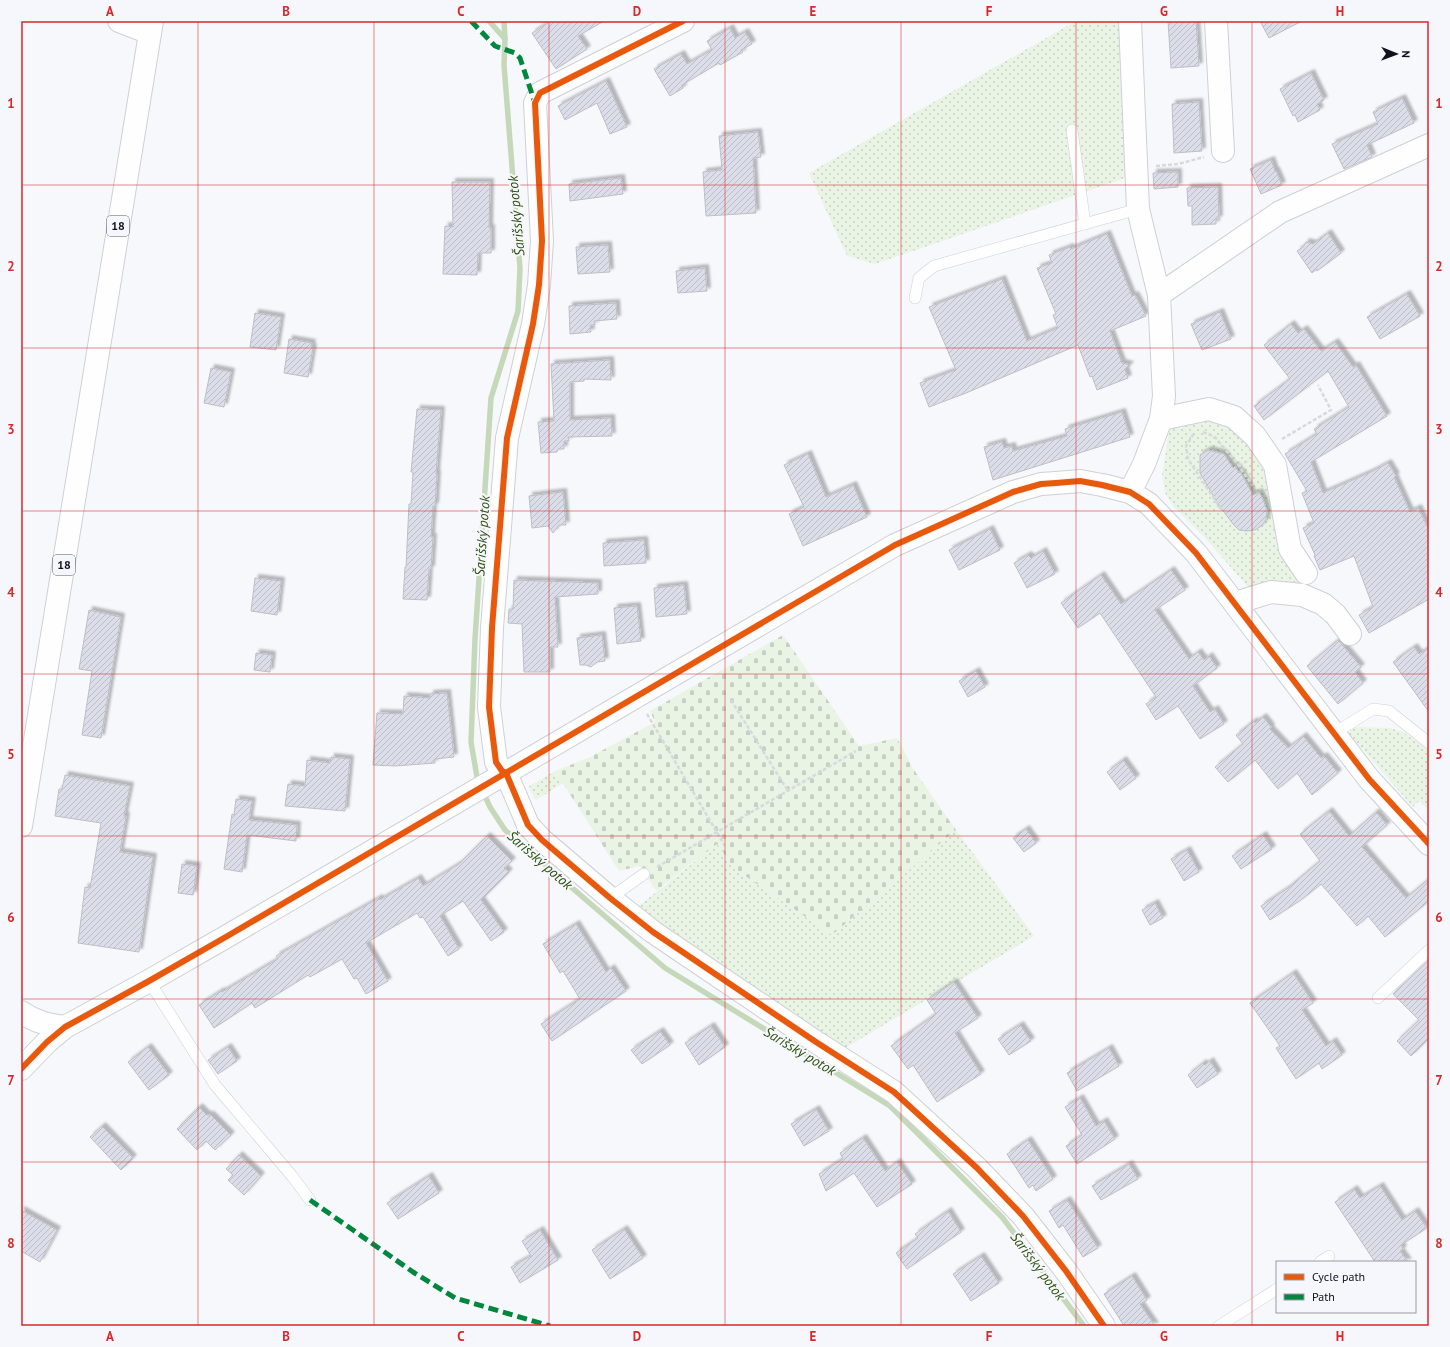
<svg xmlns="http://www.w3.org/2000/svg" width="1450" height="1347" font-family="'PT Sans',sans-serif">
	<defs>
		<pattern id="grass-dots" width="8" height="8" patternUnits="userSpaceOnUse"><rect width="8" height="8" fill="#e9f4e5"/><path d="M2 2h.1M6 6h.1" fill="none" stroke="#c7d0c4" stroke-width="1.8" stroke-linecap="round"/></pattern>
		<pattern id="cemetery-stones" width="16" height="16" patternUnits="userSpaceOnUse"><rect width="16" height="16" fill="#e9f4e5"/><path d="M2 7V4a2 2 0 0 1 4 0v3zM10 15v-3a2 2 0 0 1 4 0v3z" fill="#c7d0c4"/></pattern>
		<pattern id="building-hatch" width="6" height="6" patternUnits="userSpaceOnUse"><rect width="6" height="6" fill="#dbdde9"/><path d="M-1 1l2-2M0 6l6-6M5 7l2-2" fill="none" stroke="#bbbdc7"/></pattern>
		<filter id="shadow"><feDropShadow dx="3.5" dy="-3.5" stdDeviation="1" flood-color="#0004"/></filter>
	</defs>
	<rect width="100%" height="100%" fill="#f7f8fc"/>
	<g fill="url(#grass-dots)">
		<path d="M1076 21H1130L1137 174 875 264 847 256 809 173Z"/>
		<path d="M1191 420H1222L1243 437 1269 475 1282 551 1311 585 1316 594 1249 588 1206 539 1174 507 1165 493 1162 475 1169 432 1175 424 1180 429Z"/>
		<path d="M1351 727 1390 728 1403 732 1429 750V811L1419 801 1413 807 1349 734Z"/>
		<path d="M555 771 563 783 536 800 528 787Z"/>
		<path d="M956 830 1034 936 840 1051 635 909 717 844 735 869 832 935Z"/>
	</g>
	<path fill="url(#cemetery-stones)" d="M783 635 859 746 897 738 914 770 956 830 832 935 735 869 717 844 656 891 640 866 619 871 555 771 588 758 655 722 650 711Z"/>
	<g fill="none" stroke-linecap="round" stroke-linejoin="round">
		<g stroke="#c5d9ba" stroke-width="5.5">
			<path d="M489 21 505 39"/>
			<path d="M480 784 477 777 471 742 475 639 491 398 518 311 520 268 504 65 505 39 504 21"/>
			<path d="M483 792 490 807 505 830 665 968 890 1106 1002 1217 1084 1326"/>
		</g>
	</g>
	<g fill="url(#building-hatch)" stroke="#bdbfc6" filter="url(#shadow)">
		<path d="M551 21H604L578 36 587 49 556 69 532 33Z"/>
		<path d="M1168 21H1196L1199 66 1171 68Z"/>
		<path d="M1260 21H1302L1269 38Z"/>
		<path d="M730 28 735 38 745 32 752 44 741 50 743 52 720 65 719 63 682 85 683 88 670 96 654 69 681 54 687 64 712 50 707 41Z"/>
		<path d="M1311 73 1324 100 1317 104 1320 110 1298 122 1295 115 1293 116 1280 89Z"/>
		<path d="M606 81 627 127 610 134 597 103 565 120 558 106Z"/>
		<path d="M1402 98 1414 123 1367 145 1372 157 1344 169 1332 144 1378 124 1373 112Z"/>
		<path d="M1199 102 1202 151 1174 153 1172 104Z"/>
		<path d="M758 132 761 157 753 158 756 213 706 216 703 172 722 170 719 136Z"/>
		<path d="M1271 160 1275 171H1276L1282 185 1261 194 1250 169Z"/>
		<path d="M1178 172V187L1154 189 1153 173Z"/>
		<path d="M621 178 623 194 570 201 569 184Z"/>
		<path d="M452 182H490L489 228H491V253H478L477 275 443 274 445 226 453 227Z"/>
		<path d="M1218 187 1219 219H1216V224L1192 225V206H1188L1187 188Z"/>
		<path d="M1328 233 1341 253 1317 271V269L1312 273 1297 251 1303 247 1306 242 1313 244Z"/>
		<path d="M1107 234 1132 296 1135 295 1146 316 1110 331 1122 363 1130 365 1125 370 1128 378 1097 390 1092 376 1090 377 1078 345 966 393 929 407 920 383 956 370 929 307 1002 279 1027 341 1058 328 1053 315 1056 314 1037 268 1052 263 1049 255 1070 247 1071 249Z"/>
		<path d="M608 245 610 272 578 274 576 247Z"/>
		<path d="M705 268 707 291 678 293 676 271Z"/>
		<path d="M1407 294 1420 316 1380 339 1367 317Z"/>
		<path d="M616 303 617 319 594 321 595 325H590L591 332 570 334 569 306Z"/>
		<path d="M1220 312 1231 339 1202 350 1191 324Z"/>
		<path d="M255 313 281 317 276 350 250 347Z"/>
		<path d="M1291 324 1298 333 1304 329 1321 351 1335 342 1353 367 1356 365 1387 416 1311 462 1323 493 1371 472 1388 463 1396 476 1394 477 1410 512 1418 508 1429 530V599L1369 633 1359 615 1373 607 1354 556 1320 570 1314 556 1315 555 1303 528 1314 523 1302 493 1307 491 1285 454 1317 434 1314 429 1349 407 1328 371 1264 420 1254 406 1290 379 1264 345Z"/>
		<path d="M289 339 312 343 311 347H313L308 377 284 373Z"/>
		<path d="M610 360 611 380 584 379V381L570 382V420L611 418 612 436 568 437 569 441H564V449H558L557 452 541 453 538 422 554 421 551 364Z"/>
		<path d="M211 368 231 372 224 407 204 403Z"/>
		<path d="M417 409 441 410 436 474H437L435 506H433L431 537H433L431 569H429L427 600 403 599 405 567H406L409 504H411L413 472H411Z"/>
		<path d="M1122 412 1130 437 993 480 984 447 1002 442 1004 448 1012 446 1013 451 1067 436 1065 429Z"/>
		<path d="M1208 450 1224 454 1233 468 1235 466 1239 473 1240 471 1253 495 1259 492 1264 502 1267 511 1266 520 1261 526 1255 530 1247 531 1239 530 1233 524 1218 504 1200 473V455Z"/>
		<path d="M808 454 826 497 853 485 867 517 803 546 789 514 804 507 784 465Z"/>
		<path d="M563 492 566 525H559L553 533 548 526 532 528 529 496Z"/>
		<path d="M990 529 1000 550 959 570 949 550Z"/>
		<path d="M644 540 646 563 604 566 603 543Z"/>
		<path d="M1043 551 1055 574 1027 588 1014 563 1028 555 1031 558Z"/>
		<path d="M1171 570 1185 590 1155 610 1189 659 1198 652 1204 660 1209 656 1217 668 1193 686 1210 712 1215 709 1224 724 1200 739 1178 706 1156 720 1146 704 1156 697 1100 613 1078 628 1061 603 1101 575 1121 604Z"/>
		<path d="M255 578 281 581 277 615 251 611Z"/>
		<path d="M514 580 598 583V594L555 597 558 647H550V672H524L522 624 508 623 509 609H513Z"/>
		<path d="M684 585 687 614 656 617 654 588Z"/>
		<path d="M637 606 641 641 617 644 614 608Z"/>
		<path d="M89 610 121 617 101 738 82 735 92 671 79 669Z"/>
		<path d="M602 635 605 661 597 662 591 667 586 665H580L577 638Z"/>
		<path d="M1338 640 1361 667 1355 672 1363 683 1338 704 1307 666Z"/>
		<path d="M1414 647 1419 654 1429 648V712L1393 662Z"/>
		<path d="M256 653 272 655 270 672 254 670Z"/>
		<path d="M976 671 985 687 968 697 959 681Z"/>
		<path d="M447 693 454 757 435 759V763L395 766 373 765 377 713 403 714 404 696 430 698V694Z"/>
		<path d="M1263 717 1271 727 1270 729 1288 748 1303 736 1321 758 1324 756 1338 773 1312 795 1297 773 1278 789 1255 760 1228 782 1215 767 1243 744 1236 735 1254 721 1255 723Z"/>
		<path d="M331 757 350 759 345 811 285 806 288 784 305 786 307 760 330 763Z"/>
		<path d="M1123 760 1136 778 1120 790 1107 772Z"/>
		<path d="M65 775 130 786 124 816H126L120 852 153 857 139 952 78 943 85 887 90 888 101 823 55 816 59 789H62Z"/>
		<path d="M236 799 252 801 249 820 297 825 296 841 247 835 242 872 224 869 232 814 234 815Z"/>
		<path d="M1329 811 1349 836 1376 812 1387 825 1362 847 1406 898 1429 879V901L1385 937 1368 916 1357 926 1321 884 1301 900 1270 920 1261 906 1288 888 1320 861 1300 834Z"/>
		<path d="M1026 829 1036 843 1024 852 1013 838Z"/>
		<path d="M1263 835 1272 849 1241 869 1232 856Z"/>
		<path d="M487 836 512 861 504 868 509 872 481 900 504 932 491 941 463 901 440 916 459 949 448 956 423 917 420 918 417 913 366 943 388 981 366 994 357 978 354 979 342 959 310 977 308 975 255 1008 252 1003 214 1028 199 1005 221 991 222 992 278 959 276 956 379 898 380 900 418 878 423 886 459 864Z"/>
		<path d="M1187 850 1199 872 1184 881 1171 859Z"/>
		<path d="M182 864 197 866 193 895 178 893Z"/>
		<path d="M1155 903 1163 918 1150 925 1142 910Z"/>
		<path d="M576 924 606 972 611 968 626 991 552 1041 541 1024 580 999 563 971 560 973 543 944Z"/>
		<path d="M1429 960V1038L1411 1056 1397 1041 1419 1020 1393 994Z"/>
		<path d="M1293 973 1313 1003 1302 1010 1326 1046 1333 1041 1342 1055 1322 1069 1319 1063 1296 1079 1276 1048 1280 1046 1250 1003Z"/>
		<path d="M954 982 978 1018 955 1033 981 1074 937 1102 913 1065 908 1069 891 1046 936 1014 927 1000Z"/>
		<path d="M1020 1025 1031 1041 1009 1055 998 1039Z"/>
		<path d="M711 1026 725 1047 699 1065 685 1043Z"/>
		<path d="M660 1031 670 1045 642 1064 631 1050Z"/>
		<path d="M148 1047 169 1075 149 1090 128 1062Z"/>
		<path d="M228 1047 237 1061 218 1074 208 1060Z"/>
		<path d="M1109 1048 1119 1066 1077 1091 1067 1073Z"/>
		<path d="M1210 1061 1218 1074 1197 1088 1188 1075 1203 1063 1205 1065Z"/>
		<path d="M1080 1098 1096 1126 1104 1121 1115 1139 1077 1164 1066 1146 1082 1135 1065 1107Z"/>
		<path d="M199 1107 207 1115H211L231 1135 215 1150 206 1141 197 1150 177 1129Z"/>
		<path d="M816 1109 829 1131 804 1146 791 1124Z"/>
		<path d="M102 1126 133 1158 121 1170 90 1137Z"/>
		<path d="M863 1138 885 1171 897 1162 912 1184 877 1207 854 1173 826 1191 819 1174 843 1159 840 1153Z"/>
		<path d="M1028 1140 1053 1179 1036 1191 1033 1185 1029 1188 1007 1154Z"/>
		<path d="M239 1155 261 1176 244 1195 228 1180 233 1175 226 1169Z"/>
		<path d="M1129 1164 1138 1179 1101 1200 1092 1186Z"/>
		<path d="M429 1176 439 1193 398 1219 387 1203Z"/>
		<path d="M1380 1186 1402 1220 1415 1211 1427 1228 1401 1245 1403 1249 1400 1251 1408 1262H1375L1335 1202 1354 1189 1360 1198Z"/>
		<path d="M1067 1200 1098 1248 1083 1257 1063 1225 1059 1228 1049 1211Z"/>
		<path d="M21 1210 57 1230 40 1262 21 1251Z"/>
		<path d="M948 1211 961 1232 907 1269 896 1253 918 1238 915 1234Z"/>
		<path d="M624 1229 643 1258 610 1279 592 1250Z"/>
		<path d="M540 1230 558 1260 520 1283 511 1267 531 1256 522 1241Z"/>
		<path d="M981 1256 999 1283 971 1301 953 1274Z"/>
		<path d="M1132 1276 1147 1300 1140 1304 1155 1326H1124L1104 1294Z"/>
	</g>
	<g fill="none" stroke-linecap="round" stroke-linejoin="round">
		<defs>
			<g id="service">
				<path d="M1072 130 1085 224"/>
				<path d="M915 298 919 278 934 266 1138 209"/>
				<path d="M1333 734 1373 709 1389 711 1429 743"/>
				<path d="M610 898 644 874"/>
				<path d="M149 981 215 1085 292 1176 310 1200"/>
				<path d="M1378 998 1429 950"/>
				<path d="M1320 1262 1329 1256"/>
				<path d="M1219 1326 1277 1289"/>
			</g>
			<g id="minor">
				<path d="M119 21 150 33"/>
				<path d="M683 21 540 93 535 103 542 241 539 285 533 324 507 438 492 628 489 707 496 762 502 771 506 773 528 825 542 840 610 898 653 932 816 1042 894 1092 977 1168 1023 1216 1066 1271 1104 1326"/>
				<path d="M1130 21 1138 209 1159 295 1164 396 1161 419 1144 464 1130 492"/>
				<path d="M1216 21 1223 151"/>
				<path d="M1159 295 1280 212 1429 145"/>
				<path d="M1161 419 1209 409 1234 417 1255 436 1275 465 1290 549 1306 573"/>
				<path d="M1235 603 1271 592 1302 595 1323 604 1335 614 1350 634"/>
			</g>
			<g id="tertiary">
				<path d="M21 1012C35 1022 49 1025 65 1027"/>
				<path d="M21 1069 47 1042 65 1027 149 981 224 938 895 545 1013 492 1041 484 1056 483 1080 481 1102 485 1130 492 1149 504 1196 553 1369 779 1429 844"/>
			</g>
			<path id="primary" d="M21 826 152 21"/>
		</defs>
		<use href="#service" stroke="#ced0d7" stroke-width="12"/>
		<use href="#minor" stroke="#ced0d7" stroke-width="24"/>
		<use href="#tertiary" stroke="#ced0d7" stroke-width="24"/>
		<use href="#primary" stroke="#ced0d7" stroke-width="24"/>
		<g stroke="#d8d9db" stroke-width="2.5" stroke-dasharray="4 2" stroke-linecap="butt">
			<path d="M1156 166 1178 164 1204 157"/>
			<path d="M1203 432 1215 437 1239 466 1253 486"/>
			<path d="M1192 434 1193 435 1186 446 1188 459 1222 511"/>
			<path d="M1282 439 1331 410 1318 385"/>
			<path d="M1239 466 1247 461"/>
			<path d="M731 700 788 791"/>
			<path d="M647 714 725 846"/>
			<path d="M657 867 856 751"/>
		</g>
		<use href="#service" stroke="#fefeff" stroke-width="11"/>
		<use href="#minor" stroke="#fefeff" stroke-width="22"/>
		<use href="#tertiary" stroke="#fefeff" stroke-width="22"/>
		<use href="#primary" stroke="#fefeff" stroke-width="22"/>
		<g stroke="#00873e" stroke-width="5" stroke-dasharray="10 5" stroke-linecap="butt">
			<path d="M471 21 495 46 515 53 520 58 535 103"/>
			<path d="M310 1200 413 1272 455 1298 550 1326"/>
		</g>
		<defs>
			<g id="cycleway">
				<path d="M683 21 540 93 535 103 542 241 539 285 533 324 507 438 492 628 489 707 496 762 502 771 506 773 528 825 542 840 610 898 653 932 816 1042 894 1092 977 1168 1023 1216 1066 1271 1104 1326"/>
				<path d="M21 1069 47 1042 65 1027 149 981 224 938 895 545 1013 492 1041 484 1056 483 1080 481 1102 485 1130 492 1149 504 1196 553 1369 779 1429 844"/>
			</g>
		</defs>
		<use href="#cycleway" stroke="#f6f7fd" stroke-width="8"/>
		<use href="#cycleway" stroke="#e8590c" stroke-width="6"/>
	</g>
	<path fill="none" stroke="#d62828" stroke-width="1" stroke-opacity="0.55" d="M198 21V1326M374 21V1326M549 21V1326M725 21V1326M901 21V1326M1076 21V1326M1252 21V1326M21 185H1429M21 348H1429M21 511H1429M21 674H1429M21 836H1429M21 999H1429M21 1162H1429"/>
	<g text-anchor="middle" stroke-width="4" stroke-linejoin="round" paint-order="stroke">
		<g fill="#f6f7fd" stroke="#55565f" stroke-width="1">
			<rect x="107" y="216" width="22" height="20" rx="3"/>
			<rect x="53" y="555" width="22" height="20" rx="3"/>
		</g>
		<g font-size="12" font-weight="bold" fill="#10111b">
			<text x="118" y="230">18</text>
			<text x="64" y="569">18</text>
		</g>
		<g font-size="14" font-style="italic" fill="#2d500c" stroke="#f6f7fd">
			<text transform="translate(516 216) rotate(-95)" y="5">Šarišský potok</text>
			<text transform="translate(482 536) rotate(-86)" y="5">Šarišský potok</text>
			<text transform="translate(540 860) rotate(41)" y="5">Šarišský potok</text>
			<text transform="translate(800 1051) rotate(31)" y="5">Šarišský potok</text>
			<text transform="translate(1038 1266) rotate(53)" y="5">Šarišský potok</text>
		</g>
	</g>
	<rect width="1450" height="1347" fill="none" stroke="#f6f7fd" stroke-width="44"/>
	<rect x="1276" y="1261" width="140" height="52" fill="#f6f7fd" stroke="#9a9ba3"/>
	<rect x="1284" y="1274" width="20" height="6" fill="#e8590c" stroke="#9a9ba3"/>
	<text x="1312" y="1281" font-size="12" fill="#10111b">Cycle path</text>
	<rect x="1284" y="1294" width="20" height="6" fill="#00873e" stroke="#9a9ba3"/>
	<text x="1312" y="1301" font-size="12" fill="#10111b">Path</text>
	<g transform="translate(1396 54) rotate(91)" stroke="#f6f7fd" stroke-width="3" paint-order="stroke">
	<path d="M0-3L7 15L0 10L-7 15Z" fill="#10111b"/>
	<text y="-6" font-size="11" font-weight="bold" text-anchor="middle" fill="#10111b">N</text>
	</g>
	<rect x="22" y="22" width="1406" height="1303" fill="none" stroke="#d62828" stroke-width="1.5"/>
	<g font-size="13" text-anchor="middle" font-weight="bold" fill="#d62828">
		<text x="110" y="16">A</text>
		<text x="286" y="16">B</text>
		<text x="461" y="16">C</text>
		<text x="637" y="16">D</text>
		<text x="813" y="16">E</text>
		<text x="989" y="16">F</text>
		<text x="1164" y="16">G</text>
		<text x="1340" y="16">H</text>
		<text x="11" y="108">1</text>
		<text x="1439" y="108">1</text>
		<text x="11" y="271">2</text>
		<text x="1439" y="271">2</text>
		<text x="11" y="434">3</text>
		<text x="1439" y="434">3</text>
		<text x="11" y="597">4</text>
		<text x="1439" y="597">4</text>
		<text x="11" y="759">5</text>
		<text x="1439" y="759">5</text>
		<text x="11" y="922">6</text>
		<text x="1439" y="922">6</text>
		<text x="11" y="1085">7</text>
		<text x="1439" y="1085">7</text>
		<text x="11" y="1248">8</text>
		<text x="1439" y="1248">8</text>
		<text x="110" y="1341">A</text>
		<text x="286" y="1341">B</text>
		<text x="461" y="1341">C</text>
		<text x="637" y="1341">D</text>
		<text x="813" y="1341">E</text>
		<text x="989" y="1341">F</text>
		<text x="1164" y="1341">G</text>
		<text x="1340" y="1341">H</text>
	</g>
</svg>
